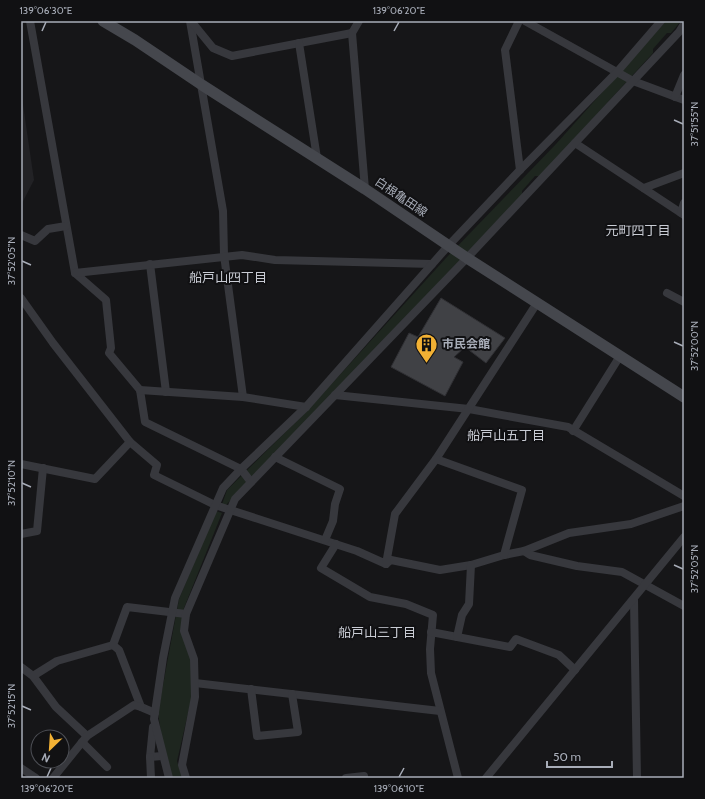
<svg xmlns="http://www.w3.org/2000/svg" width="705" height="799" font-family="Cabin,'Noto Sans JP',sans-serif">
	<rect width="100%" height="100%" fill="#161618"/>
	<path fill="#222225" d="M21 91 34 180 21 205Z"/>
	<g fill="#1e261f">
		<path d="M666 21H681L671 33H667L653 49V53L540 176H535L522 191V195L226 505 221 507 227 490 307 411 446 258 556 144Z"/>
		<path d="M216 511 222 513 182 613 192 661V696L177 761 182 778H172L164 752 158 713 168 658 179 599Z"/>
	</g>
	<path fill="#404145" stroke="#303034" d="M441 298 505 338 486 363 465 347 454 357 463 362 445 396 391 367 409 333 418 337Z"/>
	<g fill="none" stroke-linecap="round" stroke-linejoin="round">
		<g stroke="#37383d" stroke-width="8">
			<path d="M30 21 75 273 106 300 111 348 109 353 140 390 145 422 241 469 251 482"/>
			<path d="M190 21 223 211 224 255 243 397"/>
			<path d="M191 21 213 48 232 56 352 33"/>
			<path d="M359 21 352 33 365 189"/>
			<path d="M519 21 505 50 520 170"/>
			<path d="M525 21 633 81 684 100"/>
			<path d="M299 43 317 158"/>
			<path d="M675 97 684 75"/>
			<path d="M575 143 684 215"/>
			<path d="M644 188 684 173"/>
			<path d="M681 213 684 203"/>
			<path d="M21 235 35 241 48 229 66 226"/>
			<path d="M150 264 166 392"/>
			<path d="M75 273 242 255 275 260 432 264"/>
			<path d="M667 293 684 302"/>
			<path d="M21 298 53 343 130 442 157 465 154 475 215 505 357 551 386 564 391 560 440 570 471 565 504 555 524 551 569 533 631 524 684 506"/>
			<path d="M140 390 243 397 306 407"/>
			<path d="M335 395 469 409 568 427 684 496"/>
			<path d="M573 431 620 356"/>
			<path d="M275 457 340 489 335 504 333 521 325 540"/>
			<path d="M21 464 95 479 130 442"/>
			<path d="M21 534 37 531 43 468"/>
			<path d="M336 544 321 568 370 597 406 604 433 615 430 649 431 673 458 778"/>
			<path d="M524 551 530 555 577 566 622 572 684 606"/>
			<path d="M504 555 522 490 436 459 537 303"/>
			<path d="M386 564 395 514 436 459"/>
			<path d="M634 600 637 778"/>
			<path d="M431 632 510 647 516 639 559 655 575 670"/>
			<path d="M457 637 462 615 469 604 471 565"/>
			<path d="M21 667 33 676 56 707 87 736"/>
			<path d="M33 676 57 661 113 645"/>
			<path d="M195 683 440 711"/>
			<path d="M251 689 257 736 298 732 292 694"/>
			<path d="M155 713 141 707 119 650 113 645 127 607 186 614"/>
			<path d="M153 727 150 757 162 756"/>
			<path d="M82 742 107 767"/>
			<path d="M150 757 151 778"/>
			<path d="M21 768 36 778"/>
			<path d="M53 778 87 736 134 705 141 707"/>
			<path d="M169 778 154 719 163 658 175 598 223 488 241 469 306 407 449 245 520 170 617 72 661 21"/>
			<path d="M186 778 182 765 195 697 194 659 184 631 186 614 235 499 467 258 679 32 684 24"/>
			<path d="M346 778 364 776V778"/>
			<path d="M486 778 684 537"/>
		</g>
		<path stroke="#45474d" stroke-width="11" d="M103 21 135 40 202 85 365 189 467 258 684 397"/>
	</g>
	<path fill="none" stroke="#a8adb8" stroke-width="1.5" d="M42 31 46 22M394 31 399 22M674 120 683 124M22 261 31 265M674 342 683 346M22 483 31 487M674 565 683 569M22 706 31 710M47 777 51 768M399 777 404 768"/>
	<defs>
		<symbol id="building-pin" viewBox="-11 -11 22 30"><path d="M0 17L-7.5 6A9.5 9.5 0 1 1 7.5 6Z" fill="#f2b134" stroke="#111113"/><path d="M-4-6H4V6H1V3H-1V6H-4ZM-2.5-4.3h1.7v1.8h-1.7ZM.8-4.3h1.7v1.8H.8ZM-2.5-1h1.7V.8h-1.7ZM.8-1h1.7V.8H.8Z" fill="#111"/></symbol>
	</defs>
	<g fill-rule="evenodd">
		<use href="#building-pin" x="414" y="332" width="25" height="34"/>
	</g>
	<g text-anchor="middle" stroke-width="4" stroke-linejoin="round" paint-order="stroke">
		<g font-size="12" fill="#a8adb8" stroke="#111113">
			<text transform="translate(401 197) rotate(34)" y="4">白根亀田線</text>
		</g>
		<g font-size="12" font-weight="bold" fill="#a8adb8" stroke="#111113" text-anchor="start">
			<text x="442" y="348">市民会館</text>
		</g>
		<g font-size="13" fill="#c9ccd4" stroke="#111113">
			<text x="638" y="235">元町四丁目</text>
			<text x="228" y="282">船戸山四丁目</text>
			<text x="506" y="440">船戸山五丁目</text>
			<text x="377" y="637">船戸山三丁目</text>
		</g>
	</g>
	<rect width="705" height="799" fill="none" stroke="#111113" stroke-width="44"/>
	<g transform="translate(50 749) rotate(205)"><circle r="19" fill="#111113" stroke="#4d4f55"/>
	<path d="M0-3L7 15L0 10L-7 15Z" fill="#f2b134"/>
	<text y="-6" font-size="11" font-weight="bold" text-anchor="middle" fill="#a8adb8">N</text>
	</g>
	<path d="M547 761v6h65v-6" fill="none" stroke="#a8adb8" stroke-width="2"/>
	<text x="553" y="761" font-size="12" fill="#a8adb8" stroke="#111113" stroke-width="3" paint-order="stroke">50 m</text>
	<rect x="22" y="22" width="661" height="755" fill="none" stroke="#a8adb8" stroke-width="1.5"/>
	<g font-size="10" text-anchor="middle" fill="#a8adb8">
		<text x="46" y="14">139°06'30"E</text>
		<text x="399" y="14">139°06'20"E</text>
		<text transform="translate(694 124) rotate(-90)" y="4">37°51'55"N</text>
		<text transform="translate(11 261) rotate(-90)" y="4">37°52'05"N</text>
		<text transform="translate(694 346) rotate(-90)" y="4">37°52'00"N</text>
		<text transform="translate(11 483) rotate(-90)" y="4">37°52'10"N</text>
		<text transform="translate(694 569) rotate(-90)" y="4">37°52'05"N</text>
		<text transform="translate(11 706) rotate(-90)" y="4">37°52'15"N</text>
		<text x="47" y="792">139°06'20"E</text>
		<text x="399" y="792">139°06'10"E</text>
	</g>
</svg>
